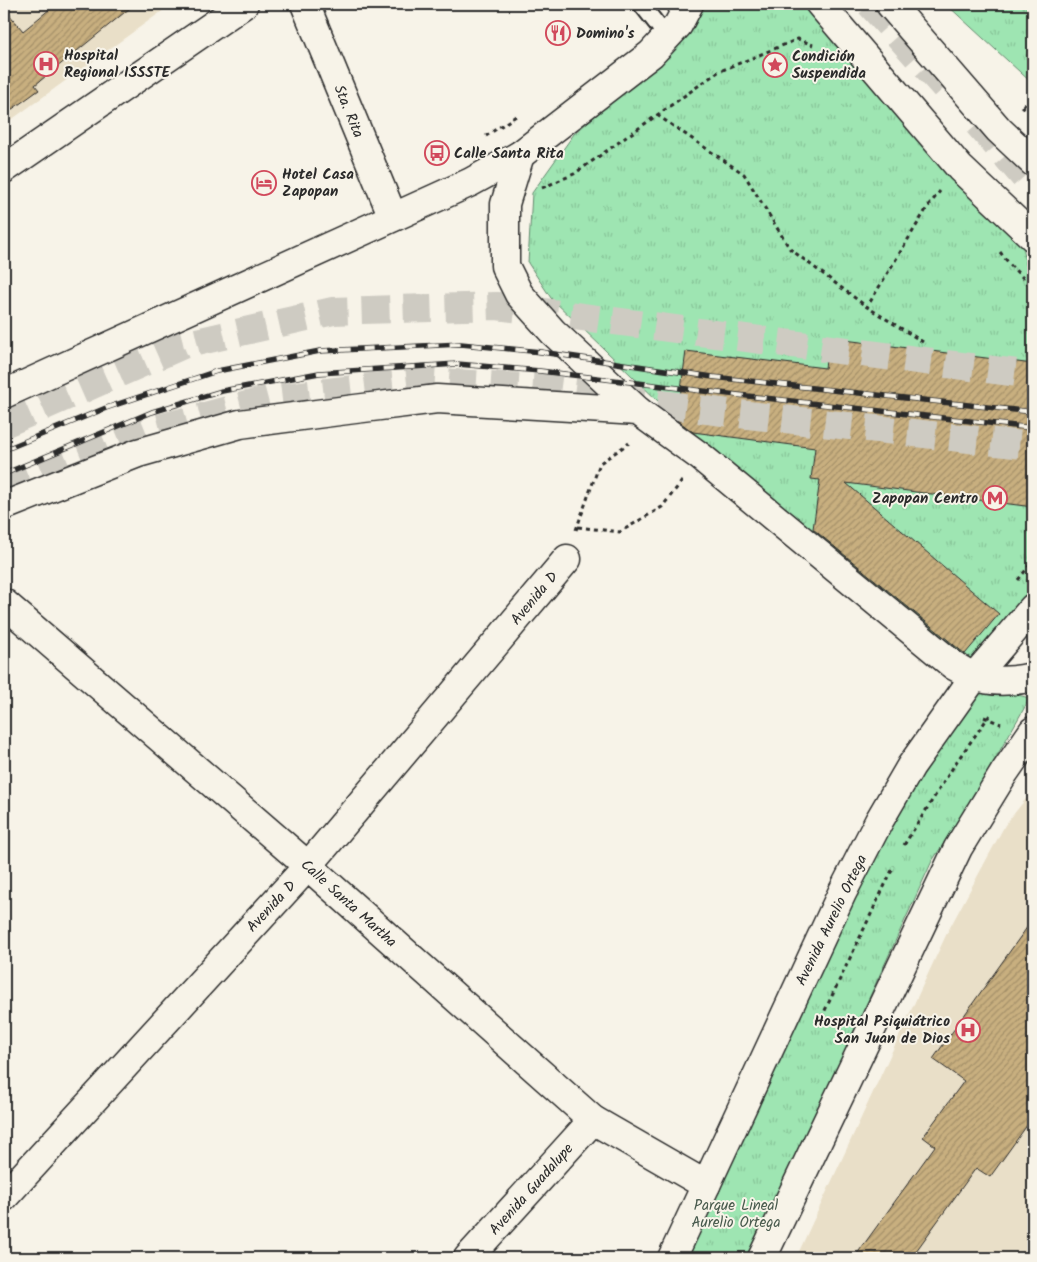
<svg xmlns="http://www.w3.org/2000/svg" width="1037" height="1262" font-family="Kalam,sans-serif">
	<defs>
		<pattern id="park-tufts" width="24" height="20" patternUnits="userSpaceOnUse" patternTransform="scale(1.25)"><rect width="24" height="20" fill="#9ee5b2"/><path d="M3 7l-1-3M5 7V3M7 7l1-3M15 17l-1-3M17 17v-4M19 17l1-3" fill="none" stroke="#88c599"/></pattern>
		<pattern id="building-hatch" width="6" height="6" patternUnits="userSpaceOnUse" patternTransform="scale(1.25)"><rect width="6" height="6" fill="#c8af7f"/><path d="M-1 1l2-2M0 6l6-6M5 7l2-2" fill="none" stroke="#a38f68"/></pattern>
	</defs>
	<rect width="100%" height="100%" fill="#f7f3e8"/>
	<filter id="ink" filterUnits="userSpaceOnUse"><feTurbulence type="fractalNoise" baseFrequency=".02" numOctaves="2"/><feDisplacementMap in="SourceGraphic" scale="10" xChannelSelector="R" yChannelSelector="G"/><feConvolveMatrix kernelMatrix="1 2 1 2 8 2 1 2 1" color-interpolation-filters="sRGB"/></filter>
	<g filter="url(#ink)">
		<g fill="#e9dfc8">
			<path d="M4 4H172L4 125Z"/>
			<path d="M1033 790V1258H796L947 933 1005 825Z"/>
		</g>
		<g fill="url(#park-tufts)" stroke="#64886e">
			<path d="M705 4H807L1023 245 1026 265 1033 271V587L971 660 714 455 551 298 528 263 532 193 574 134 682 41Z"/>
			<path d="M946 4H1033V84Z"/>
			<path d="M996 690 1030 698 967 808 932 861 750 1258H681L880 838 963 696Z"/>
		</g>
		<g fill="url(#building-hatch)" stroke="#2b2b2b">
			<path d="M56 4H135L35 85 39 90 4 115V8L23 31Z"/>
			<path d="M829 338 1033 364V507L846 483 999 614 965 654 813 529 820 480 811 479 815 448 693 432 677 420 686 351 825 368Z"/>
			<path d="M1033 919V1117L990 1177 976 1168 911 1258H854L935 1146 923 1137 964 1081 933 1059Z"/>
		</g>
		<g fill="none" stroke-linecap="round" stroke-linejoin="round">
			<g stroke="#cecbc2" stroke-width="28" stroke-dasharray="28 14" stroke-linecap="butt">
				<path d="M870 4 949 92"/>
				<path d="M978 124 1033 187"/>
				<path d="M4 424 183 345 333 311 497 306 1033 375"/>
				<path d="M4 491 151 430 274 398 424 381 541 388 729 413 1033 446"/>
			</g>
			<defs>
				<path id="lane" d="M641 4 667 37"/>
				<g id="street">
					<path d="M305 4 393 217"/>
					<path d="M4 169 244 4"/>
					<path d="M4 603 308 866 593 1120 706 1185"/>
					<path d="M4 1197 308 866 567 559"/>
					<path d="M468 1258 593 1120"/>
				</g>
				<g id="secondary">
					<path d="M820 4 960 168 1033 237"/>
					<path d="M890 4 999 130 1033 162"/>
					<path d="M672 1258 842 893 879 821 911 766 974 677 1033 608"/>
					<path d="M762 1258 958 848 1004 773 1033 731"/>
				</g>
				<g id="primary">
					<path d="M520 155 505 204V266L519 294 553 332 638 411"/>
					<path d="M4 394 471 182 520 155 651 54 678 25 689 4"/>
					<path d="M4 506 138 453 240 424 355 409 437 399 638 411 701 457 953 665C960 669 967 674 974 676 992 683 1015 681 1033 677"/>
				</g>
			</defs>
			<use href="#lane" stroke="#2b2b2b" stroke-width="19"/>
			<use href="#street" stroke="#2b2b2b" stroke-width="31"/>
			<use href="#secondary" stroke="#2b2b2b" stroke-width="31"/>
			<use href="#primary" stroke="#2b2b2b" stroke-width="31"/>
			<g stroke="#2b2b2b" stroke-width="3" stroke-dasharray="4 4" stroke-linecap="butt">
				<path d="M1022 106 1033 115"/>
				<path d="M1023 106 1033 93"/>
				<path d="M657 115 744 174 790 249 867 307"/>
				<path d="M486 136 516 116"/>
				<path d="M542 188 574 174 718 72 798 39 813 45"/>
				<path d="M1000 252 1011 266 1033 288"/>
				<path d="M923 342 867 307 927 208 940 191"/>
				<path d="M578 527 620 532 662 507 682 481"/>
				<path d="M576 530 600 463 629 443"/>
				<path d="M1018 580 1033 561"/>
				<path d="M984 717 1001 724"/>
				<path d="M904 845 957 761 992 712"/>
				<path d="M818 1025 894 866"/>
			</g>
			<use href="#lane" stroke="#f7f3e8" stroke-width="15"/>
			<use href="#street" stroke="#f7f3e8" stroke-width="28"/>
			<use href="#secondary" stroke="#f7f3e8" stroke-width="28"/>
			<use href="#primary" stroke="#f7f3e8" stroke-width="28"/>
			<defs>
				<g id="rail">
					<path d="M4 450 106 408 217 371 320 351 461 344 541 352 713 377 1033 412"/>
					<path d="M4 474 152 412 222 391 319 373 457 364 540 371 711 392 1033 428"/>
				</g>
			</defs>
			<use href="#rail" stroke="#2b2b2b" stroke-width="5.5"/>
			<use href="#rail" stroke="#f7f3e8" stroke-width="4" stroke-dasharray="11" stroke-linecap="butt"/>
		</g>
	</g>
	<defs>
		<symbol id="restaurant-ring" viewBox="-11 -11 22 22"><circle r="9.5" fill="#f7f3e8" stroke="#d1495b" stroke-width="1.5"/><path d="M-5-6h1v4h1v-4h1v4h1v-4h1v5L-1.5 .5V6h-2V.5L-5-1ZM5-6V6H3V1.5H1.5Q1.5-4 5-6Z" fill="#d1495b"/></symbol>
		<symbol id="hospital-ring" viewBox="-11 -11 22 22"><circle r="9.5" fill="#f7f3e8" stroke="#d1495b" stroke-width="1.5"/><path d="M-5-5h3v3.5h4V-5h3V5h-3V1.5h-4V5h-3Z" fill="#d1495b"/></symbol>
		<symbol id="sight-ring" viewBox="-11 -11 22 22"><circle r="9.5" fill="#f7f3e8" stroke="#d1495b" stroke-width="1.5"/><path d="M0-6L1.8-2.2L6-1.7L2.9 1.2L3.7 5.4L0 3.3L-3.7 5.4L-2.9 1.2L-6-1.7L-1.8-2.2Z" fill="#d1495b"/></symbol>
		<symbol id="bus-ring" viewBox="-11 -11 22 22"><circle r="9.5" fill="#f7f3e8" stroke="#d1495b" stroke-width="1.5"/><path d="M-5-6H5V4H4V6H2V4H-2V6H-4V4H-5ZM-3.5-4V0h7V-4ZM-3.5 1.2v1.5H-2V1.2ZM2 1.2v1.5H3.5V1.2Z" fill="#d1495b"/></symbol>
		<symbol id="hotel-ring" viewBox="-11 -11 22 22"><circle r="9.5" fill="#f7f3e8" stroke="#d1495b" stroke-width="1.5"/><path d="M-6-4.5h1.5V1H6V5H4.5V3h-9V5H-6ZM-4 0a1.8 1.8 0 1 1 3.6 0ZM.5 0V-2.5h3Q6-2.5 6 0Z" fill="#d1495b"/></symbol>
		<symbol id="metro-ring" viewBox="-11 -11 22 22"><circle r="9.5" fill="#f7f3e8" stroke="#d1495b" stroke-width="1.5"/><path d="M-5.5 5V-5H-3L0 0L3-5H5.5V5H3V-.5L0 4L-3-.5V5Z" fill="#d1495b"/></symbol>
	</defs>
	<g fill-rule="evenodd">
		<use href="#restaurant-ring" x="544" y="19" width="28" height="28"/>
		<use href="#hospital-ring" x="32" y="50" width="28" height="28"/>
		<use href="#sight-ring" x="761" y="51" width="28" height="28"/>
		<use href="#bus-ring" x="423" y="139" width="28" height="28"/>
		<use href="#hotel-ring" x="250" y="169" width="28" height="28"/>
		<use href="#metro-ring" x="981" y="484" width="28" height="28"/>
		<use href="#hospital-ring" x="954" y="1016" width="28" height="28"/>
	</g>
	<g text-anchor="middle" stroke-width="4" stroke-linejoin="round" paint-order="stroke">
		<g font-size="15" font-weight="bold" fill="#2b2b2b" stroke="#f7f3e8" text-anchor="start">
			<text x="576" y="38">Domino's</text>
			<text x="64" y="60">Hospital<tspan x="64" dy="17">Regional ISSSTE</tspan></text>
			<text x="792" y="61">Condición<tspan x="792" dy="17">Suspendida</tspan></text>
			<text x="454" y="158">Calle Santa Rita</text>
			<text x="282" y="179">Hotel Casa<tspan x="282" dy="17">Zapopan</tspan></text>
			<text x="978" y="503" text-anchor="end">Zapopan Centro</text>
			<text x="950" y="1026" text-anchor="end">Hospital Psiquiátrico<tspan x="950" dy="17">San Juan de Dios</tspan></text>
		</g>
		<g font-size="15" fill="#2b2b2b" stroke="#f7f3e8">
			<text transform="translate(349 111) rotate(68)" y="5">Sta. Rita</text>
			<text transform="translate(534 598) rotate(-50)" y="5">Avenida D</text>
			<text transform="translate(349 903) rotate(42)" y="5">Calle Santa Martha</text>
			<text transform="translate(271 906) rotate(-47)" y="5">Avenida D</text>
			<text transform="translate(831 920) rotate(-64)" y="5">Avenida Aurelio Ortega</text>
			<text transform="translate(531 1189) rotate(-48)" y="5">Avenida Guadalupe</text>
		</g>
		<g font-size="15" fill="#485a4d" stroke="#f7f3e8">
			<text x="736" y="1210">Parque Lineal<tspan x="736" dy="17">Aurelio Ortega</tspan></text>
		</g>
	</g>
	<rect width="1037" height="1262" fill="none" stroke="#f7f3e8" stroke-width="20"/>
	<rect x="10" y="10" width="1017" height="1242" fill="none" stroke="#2b2b2b" stroke-width="2" filter="url(#ink)"/>
</svg>
